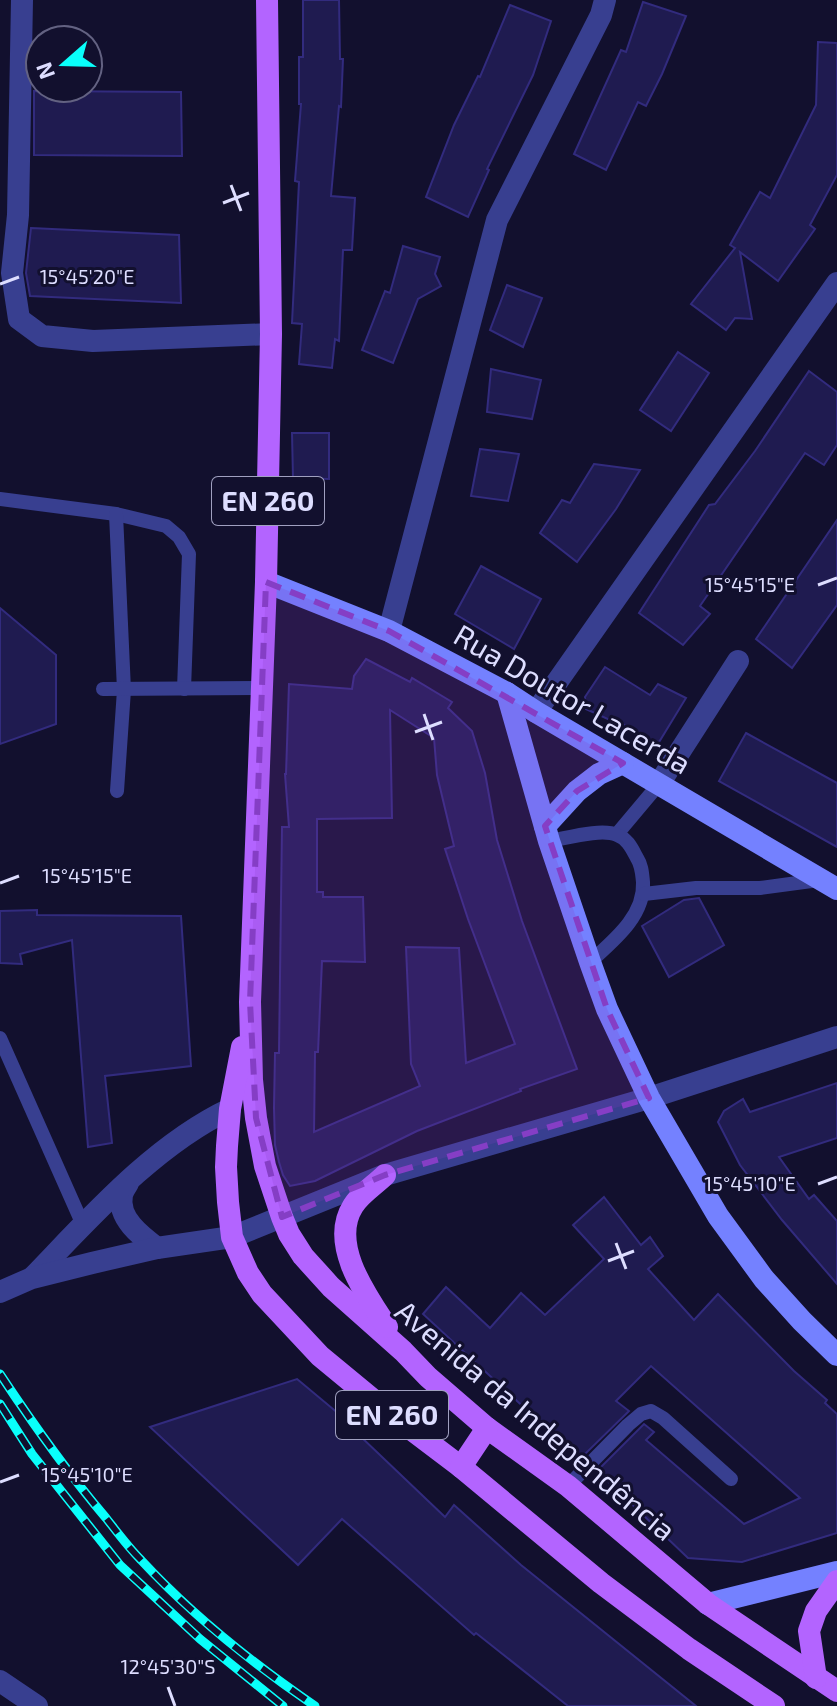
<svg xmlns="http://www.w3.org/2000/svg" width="837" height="1706" font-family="'Exo 2',sans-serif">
	<rect width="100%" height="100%" fill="#12102e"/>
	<g fill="#1f1b50" stroke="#322b7e" stroke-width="2" fill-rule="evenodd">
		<path d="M303 0H339L340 59H343L341 107 339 106 331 196 355 198 352 250H343L339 341 335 339 332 368 299 364 302 324 292 323 299 182 295 181 301 104H299V57H303Z"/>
		<path d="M643 2 686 16 662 74 646 106 638 102 606 170 574 154 621 50 626 52Z"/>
		<path d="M510 5 551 21 533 75 487 169 489 170 468 217 426 197 454 125 478 76 480 77Z"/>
		<path d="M818 42 837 43V175L810 225 815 229 778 281 740 252 752 319 735 318 726 330 691 304 735 248 730 245 760 192 770 198 816 105Z"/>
		<path d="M34 91 181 92 182 156 34 155Z"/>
		<path d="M31 228 179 235 181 303 30 296 26 273Z"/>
		<path d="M403 246 440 257 435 274 441 286 418 299 393 363 362 350 385 291 390 293Z"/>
		<path d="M507 285 542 298 523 347 490 330Z"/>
		<path d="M678 352 709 373 671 431 640 410Z"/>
		<path d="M491 369 541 380 532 419 487 412Z"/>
		<path d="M809 371 837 392V445L824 465 805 453 700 606 710 614 683 645 639 613 709 505 715 504 755 451Z"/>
		<path d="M292 433H329V479L293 478Z"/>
		<path d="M480 449 519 454 508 501 471 496Z"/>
		<path d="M594 464 640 470 616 509 577 562 540 533 562 500 570 503Z"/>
		<path d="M837 520V605L792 668 756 639Z"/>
		<path d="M481 566 541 599 514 649 455 614Z"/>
		<path d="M0 608 56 655V724L0 744Z"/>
		<path d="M366 659 410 682 412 678 452 702 448 708 472 731 485 773 497 840 522 921 577 1069 520 1089 521 1091 417 1131 315 1181 290 1186 283 1175 279 1162 275 1145 274 1108 275 1053H279L282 827H289L285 774H286L289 684 352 689 354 676ZM390 710 434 738 437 775 454 846 445 849 468 919 515 1044 466 1063 459 948 406 947 411 1064 420 1086 314 1132 315 1052H318L322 961 365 962 363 897H323V892H317V819L392 818Z"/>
		<path d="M605 667 650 695 658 684 686 698 656 747 614 718 612 721 586 709 585 697Z"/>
		<path d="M746 733 837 783V847L719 781Z"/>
		<path d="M699 898 724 945 669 977 642 926 684 900Z"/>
		<path d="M37 910V915L181 916 191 1066 105 1076 112 1143 88 1147 72 940 20 954 22 964 0 963V911Z"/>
		<path d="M837 1083V1138L779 1157 809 1199 814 1195 837 1221V1284L782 1220 740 1165 718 1122 724 1111 743 1099 750 1112Z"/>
		<path d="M604 1197 641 1245 650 1237 663 1256 648 1269 694 1320 718 1294 794 1371 827 1400 825 1403 837 1414V1533L742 1562 688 1558 597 1471 644 1424 654 1432 646 1440 744 1524 800 1498 651 1366 616 1401 629 1411 582 1457 571 1447 569 1449 423 1314 446 1287 490 1328 521 1293 545 1315 604 1259 573 1225Z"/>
		<path d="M297 1379 339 1414 338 1415 445 1517 454 1505 521 1565 696 1706H568L476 1633 474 1635 342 1519 298 1565 150 1427Z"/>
	</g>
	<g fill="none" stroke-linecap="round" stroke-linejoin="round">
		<g stroke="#383f90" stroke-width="14">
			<path d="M0 499 116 514 166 526 179 537 189 554 184 689"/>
			<path d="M116 514 124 690 117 791"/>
			<path d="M103 689 262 688"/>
			<path d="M617 834 659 784"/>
			<path d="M549 841C567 838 602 828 617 835 628 839 632 849 637 858 642 866 642 873 643 882 645 916 613 941 590 962"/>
			<path d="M644 894 696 888H760L819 880"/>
			<path d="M0 1038 83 1225"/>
			<path d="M568 1486 628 1425 641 1414 651 1411 663 1418 731 1479"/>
		</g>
		<g stroke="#383f90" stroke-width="22">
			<path d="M22 0 18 215 12 273 19 319 42 336 93 341 271 334"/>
			<path d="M389 631 497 220 601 15 605 0"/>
			<path d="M536 712 837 283"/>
			<path d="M659 784 738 661"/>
		</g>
		<g stroke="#383f90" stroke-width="22">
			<path d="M128 1183C126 1187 123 1190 122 1195 117 1218 141 1236 157 1248"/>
			<path d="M33 1277C91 1217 154 1145 230 1109"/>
			<path d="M0 1292 32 1278 92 1263 157 1248 232 1237 385 1175 649 1098 837 1037"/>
			<path d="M0 1681 37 1706"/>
		</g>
		<g stroke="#7481ff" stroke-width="22">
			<path d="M266 582 389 631 507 693 536 712 837 889"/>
			<path d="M507 693 549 841 590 962 607 1009 649 1098 718 1216 764 1279 802 1321 837 1355"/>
			<path d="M545 826 577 791 599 774 623 763"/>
			<path d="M708 1604 837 1572"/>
		</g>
		<g stroke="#b364ff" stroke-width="22">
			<path d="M267 0 271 334 266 582 250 1002 252 1080 256 1118 265 1166 282 1217 289 1234 303 1256 331 1287 403 1351 428 1377 487 1428 568 1486 708 1604 837 1691"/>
			<path d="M242 1047 230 1109 227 1146 226 1167 228 1202 232 1237 248 1273 262 1294 320 1356 383 1408 461 1467 601 1583 689 1649 774 1706"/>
			<path d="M385 1175C375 1185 360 1194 353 1206 329 1244 366 1295 387 1327"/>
			<path d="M461 1467 487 1428"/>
			<path d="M816 1678 809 1631 816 1611 837 1581"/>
		</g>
		<defs>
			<g id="rail">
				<path d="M0 1374C33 1424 67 1472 106 1518 117 1532 128 1547 141 1560 193 1616 252 1663 315 1706"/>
				<path d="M0 1404 32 1454 120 1565 200 1639 283 1706"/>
			</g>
		</defs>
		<use href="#rail" stroke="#09fffb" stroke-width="9"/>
		<use href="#rail" stroke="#12102e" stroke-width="6" stroke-dasharray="18" stroke-linecap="butt"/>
	</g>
	<path fill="#853ec5" fill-opacity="0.2" stroke="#853ec5" stroke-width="6" stroke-dasharray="16 10" stroke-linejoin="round" d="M266 582 389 631 623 763 577 791 545 826 607 1009 649 1098 385 1175 282 1217 256 1118 250 1002Z"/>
	<path fill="none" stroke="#ddf" stroke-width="3" d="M231 185 241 211M223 203 249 193M0 284 19 277M818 585 837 578M424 714 433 740M415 732 442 722M0 883 19 876M818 1184 837 1177M616 1243 626 1269M608 1261 634 1251M0 1482 19 1475M168 1687 175 1706"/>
	<g text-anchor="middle" stroke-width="6" stroke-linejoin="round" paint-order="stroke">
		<g fill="#12102e" stroke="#a0a0c0" stroke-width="2">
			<rect x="212" y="477" width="112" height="48" rx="6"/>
			<rect x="336" y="1391" width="112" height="48" rx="6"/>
		</g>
		<g font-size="28" font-weight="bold" fill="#ddf">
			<text x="268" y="511">EN 260</text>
			<text x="392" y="1425">EN 260</text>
		</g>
		<g font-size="30" fill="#ddf" stroke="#12102e">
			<text transform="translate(572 700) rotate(30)" y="10">Rua Doutor Lacerda</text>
			<text transform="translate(535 1421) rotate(40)" y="10">Avenida da Independência</text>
		</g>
	</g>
	<g font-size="20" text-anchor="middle" fill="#ddf" stroke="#12102e" stroke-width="6" stroke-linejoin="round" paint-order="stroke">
		<text x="87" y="284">15°45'20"E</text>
		<text x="750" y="592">15°45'15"E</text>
		<text x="87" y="883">15°45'15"E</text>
		<text x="750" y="1191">15°45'10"E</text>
		<text x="87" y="1482">15°45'10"E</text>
		<text x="168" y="1674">12°45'30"S</text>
	</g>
	<g transform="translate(64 64) rotate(250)"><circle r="38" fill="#12102e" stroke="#636282" stroke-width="2"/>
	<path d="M0-6L14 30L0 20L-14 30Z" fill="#09fffb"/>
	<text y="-12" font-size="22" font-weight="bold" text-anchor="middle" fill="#ddddff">N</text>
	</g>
</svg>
